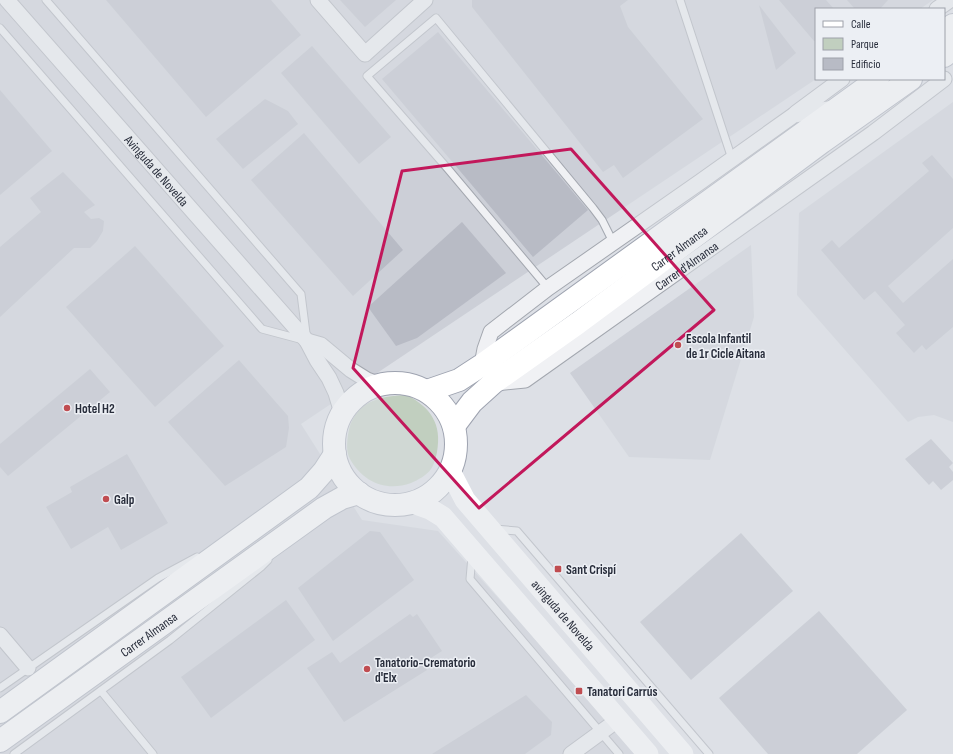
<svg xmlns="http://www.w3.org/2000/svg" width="953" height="754" font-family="'Sofia Sans Condensed',sans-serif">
	<rect width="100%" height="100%" fill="#dde0e6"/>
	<g fill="#cccfd7">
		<path d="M0 0H933L920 9H816V79L301 424 362 520 438 531 638 754H0Z"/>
		<path d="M953 102V422L934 415 918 417 908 422 797 295 799 213Z"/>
		<path d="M751 245 754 317 710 460 629 457 570 373Z"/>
	</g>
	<path fill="#c1cfbf" d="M407 395C431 408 442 424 437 452 436 457 434 465 431 469 427 475 418 480 411 483 386 492 363 482 350 459 346 452 347 442 348 435 353 402 378 396 407 395Z"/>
	<g fill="#b8bbc5">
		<path d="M106 0H271L301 35 206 117Z"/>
		<path d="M340 0H396L365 27Z"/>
		<path d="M472 0H628L620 6 628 27 703 119 623 178 614 165 603 172 472 7Z"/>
		<path d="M779 0H826L834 9H816V41H814Z"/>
		<path d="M847 0H888L880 9H855Z"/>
		<path d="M759 5 796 53 776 70Z"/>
		<path d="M438 32 588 210 533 257 382 79Z"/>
		<path d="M312 46 391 137 359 164 281 73Z"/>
		<path d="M0 90 52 151 0 195Z"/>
		<path d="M265 99 288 111 298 124 243 169 216 139Z"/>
		<path d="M304 133 403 250 353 296 251 180Z"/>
		<path d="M932 155 953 179V228L888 286 903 303 953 259V327L926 350 922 345 914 353 896 333 905 325 875 291 864 300 821 250 832 240 839 248 929 171 922 163Z"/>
		<path d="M63 172 95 205 84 212 91 219 99 218 104 221 103 231 97 241 90 248H74L0 317V247L41 212 30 198Z"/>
		<path d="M462 222 506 273 417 338 396 346 368 307Z"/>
		<path d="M135 246 224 346 155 407 66 307Z"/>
		<path d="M239 360 288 416 289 428 286 447 225 486 168 422Z"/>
		<path d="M90 369 110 392 8 476 0 467V444Z"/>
		<path d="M931 439 953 463 949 467 953 472V480L941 490 933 481 929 485 905 459Z"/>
		<path d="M127 454 168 523 121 550 108 527 71 549 46 507 72 492 70 487Z"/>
		<path d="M370 531 380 532 414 580 333 641 298 588Z"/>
		<path d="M741 533 793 591 691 680 640 622Z"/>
		<path d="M286 600 315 640 211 718 181 677Z"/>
		<path d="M819 611 907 710 857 754H768L719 698Z"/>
		<path d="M410 614 413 617 417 614 442 651 423 663 427 670 344 722 307 668 332 652 340 663Z"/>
		<path d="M526 695 552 722 551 735 525 754H432Z"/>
	</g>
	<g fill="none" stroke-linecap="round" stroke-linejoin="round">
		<defs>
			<g id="service">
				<path d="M680 0 732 159"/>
				<path d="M0 28 262 329 307 341 301 294 46 0"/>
				<path d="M548 288 448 169 367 76 436 18 593 208 602 220 613 242"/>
				<path d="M495 529 517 531 709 754"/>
				<path d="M472 556 470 579 619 754"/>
				<path d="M0 688 158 578 197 557"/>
				<path d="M101 691 153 754"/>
				<path d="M14 754 170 640 261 567 268 560"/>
			</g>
			<g id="minor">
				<path id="s1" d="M7 0 307 341 317 360 329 378 336 393 342 413"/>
				<path d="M318 0 365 54 425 0"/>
				<path d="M937 9 950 0"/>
				<path d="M796 113 842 79"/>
				<path d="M307 341 321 345 351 370 367 380 380 385"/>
				<path d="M482 365 485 349 491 332 548 288 700 182 794 115 834 108"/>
				<path id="s2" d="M496 383 525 380 873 133 944 79"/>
				<path d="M0 635 28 668"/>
				<path d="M571 754 619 719"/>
			</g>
			<g id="primary">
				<path d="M944 32 953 25"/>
				<path d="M944 56 953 49"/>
				<circle cx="395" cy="444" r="61"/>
				<path d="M427 391 459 380 482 365 878 79"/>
				<path id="s4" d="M454 426 472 402 493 383 578 323 822 142 911 79"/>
				<path d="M0 712 309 488 324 471 335 454"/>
				<path id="s5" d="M0 741 324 508 342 498 359 493"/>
			</g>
		</defs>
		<use href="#service" stroke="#a3a7af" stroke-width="9"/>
		<use href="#minor" stroke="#a3a7af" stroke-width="17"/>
		<use href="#primary" stroke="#9ea3b0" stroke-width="24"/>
		<use href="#service" stroke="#f0f1f4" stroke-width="7"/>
		<use href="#minor" stroke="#f0f1f4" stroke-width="15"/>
		<g stroke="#fff" stroke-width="21">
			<path id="s3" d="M450 471 465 500 683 754"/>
			<path d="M413 503 430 509 443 517 648 754"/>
		</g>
		<use href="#primary" stroke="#fff" stroke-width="22"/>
	</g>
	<path d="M0 0H953V754H0ZM571 149 714 310 479 508 353 368 402 171Z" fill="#dde0e6" fill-opacity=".55" fill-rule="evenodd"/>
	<path fill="none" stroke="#c2185b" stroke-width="3" stroke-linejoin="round" d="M571 149 714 310 479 508 353 368 402 171Z"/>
	<g fill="#c04d51" stroke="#eceff4" stroke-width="1.5">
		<circle cx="678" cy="345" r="4"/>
		<circle cx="67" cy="408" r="4"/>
		<circle cx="106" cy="499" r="4"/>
		<rect x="554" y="565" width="8" height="8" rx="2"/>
		<circle cx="367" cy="669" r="4"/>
		<rect x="575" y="687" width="8" height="8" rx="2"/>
	</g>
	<g text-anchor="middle" stroke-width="3" stroke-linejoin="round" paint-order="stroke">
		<g font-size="13" fill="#282d3b" stroke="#eceff4">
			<text dy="5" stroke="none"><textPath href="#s1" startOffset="227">Avinguda de Novelda</textPath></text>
			<text dy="5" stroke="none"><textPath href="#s4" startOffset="288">Carrer Almansa</textPath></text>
			<text dy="5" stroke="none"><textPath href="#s2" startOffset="227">Carrer d'Almansa</textPath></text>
			<text dy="5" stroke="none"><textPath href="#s3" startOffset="184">avinguda de Novelda</textPath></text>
			<text dy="5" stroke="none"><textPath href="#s5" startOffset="183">Carrer Almansa</textPath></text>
		</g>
		<g font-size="13" font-weight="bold" fill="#282d3b" stroke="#eceff4" text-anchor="start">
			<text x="686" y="343">Escola Infantil<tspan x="686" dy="15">de 1r Cicle Aitana</tspan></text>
			<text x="75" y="413">Hotel H2</text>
			<text x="114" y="504">Galp</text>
			<text x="566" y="574">Sant Crispí</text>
			<text x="375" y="667">Tanatorio-Crematorio<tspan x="375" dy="15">d'Elx</tspan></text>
			<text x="587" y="696">Tanatori Carrús</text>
		</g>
	</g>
	<rect x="815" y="8" width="130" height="72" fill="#eceff4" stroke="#9ea1aa"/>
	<rect x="823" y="21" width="20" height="6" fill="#ffffff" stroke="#9ea1aa"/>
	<text x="851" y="28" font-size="12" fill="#282d3b">Calle</text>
	<rect x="823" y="38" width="20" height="12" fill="#c1cfbf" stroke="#9ea1aa"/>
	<text x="851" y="48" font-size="12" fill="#282d3b">Parque</text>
	<rect x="823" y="58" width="20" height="12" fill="#b8bbc5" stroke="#9ea1aa"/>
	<text x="851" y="68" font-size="12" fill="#282d3b">Edificio</text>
</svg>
